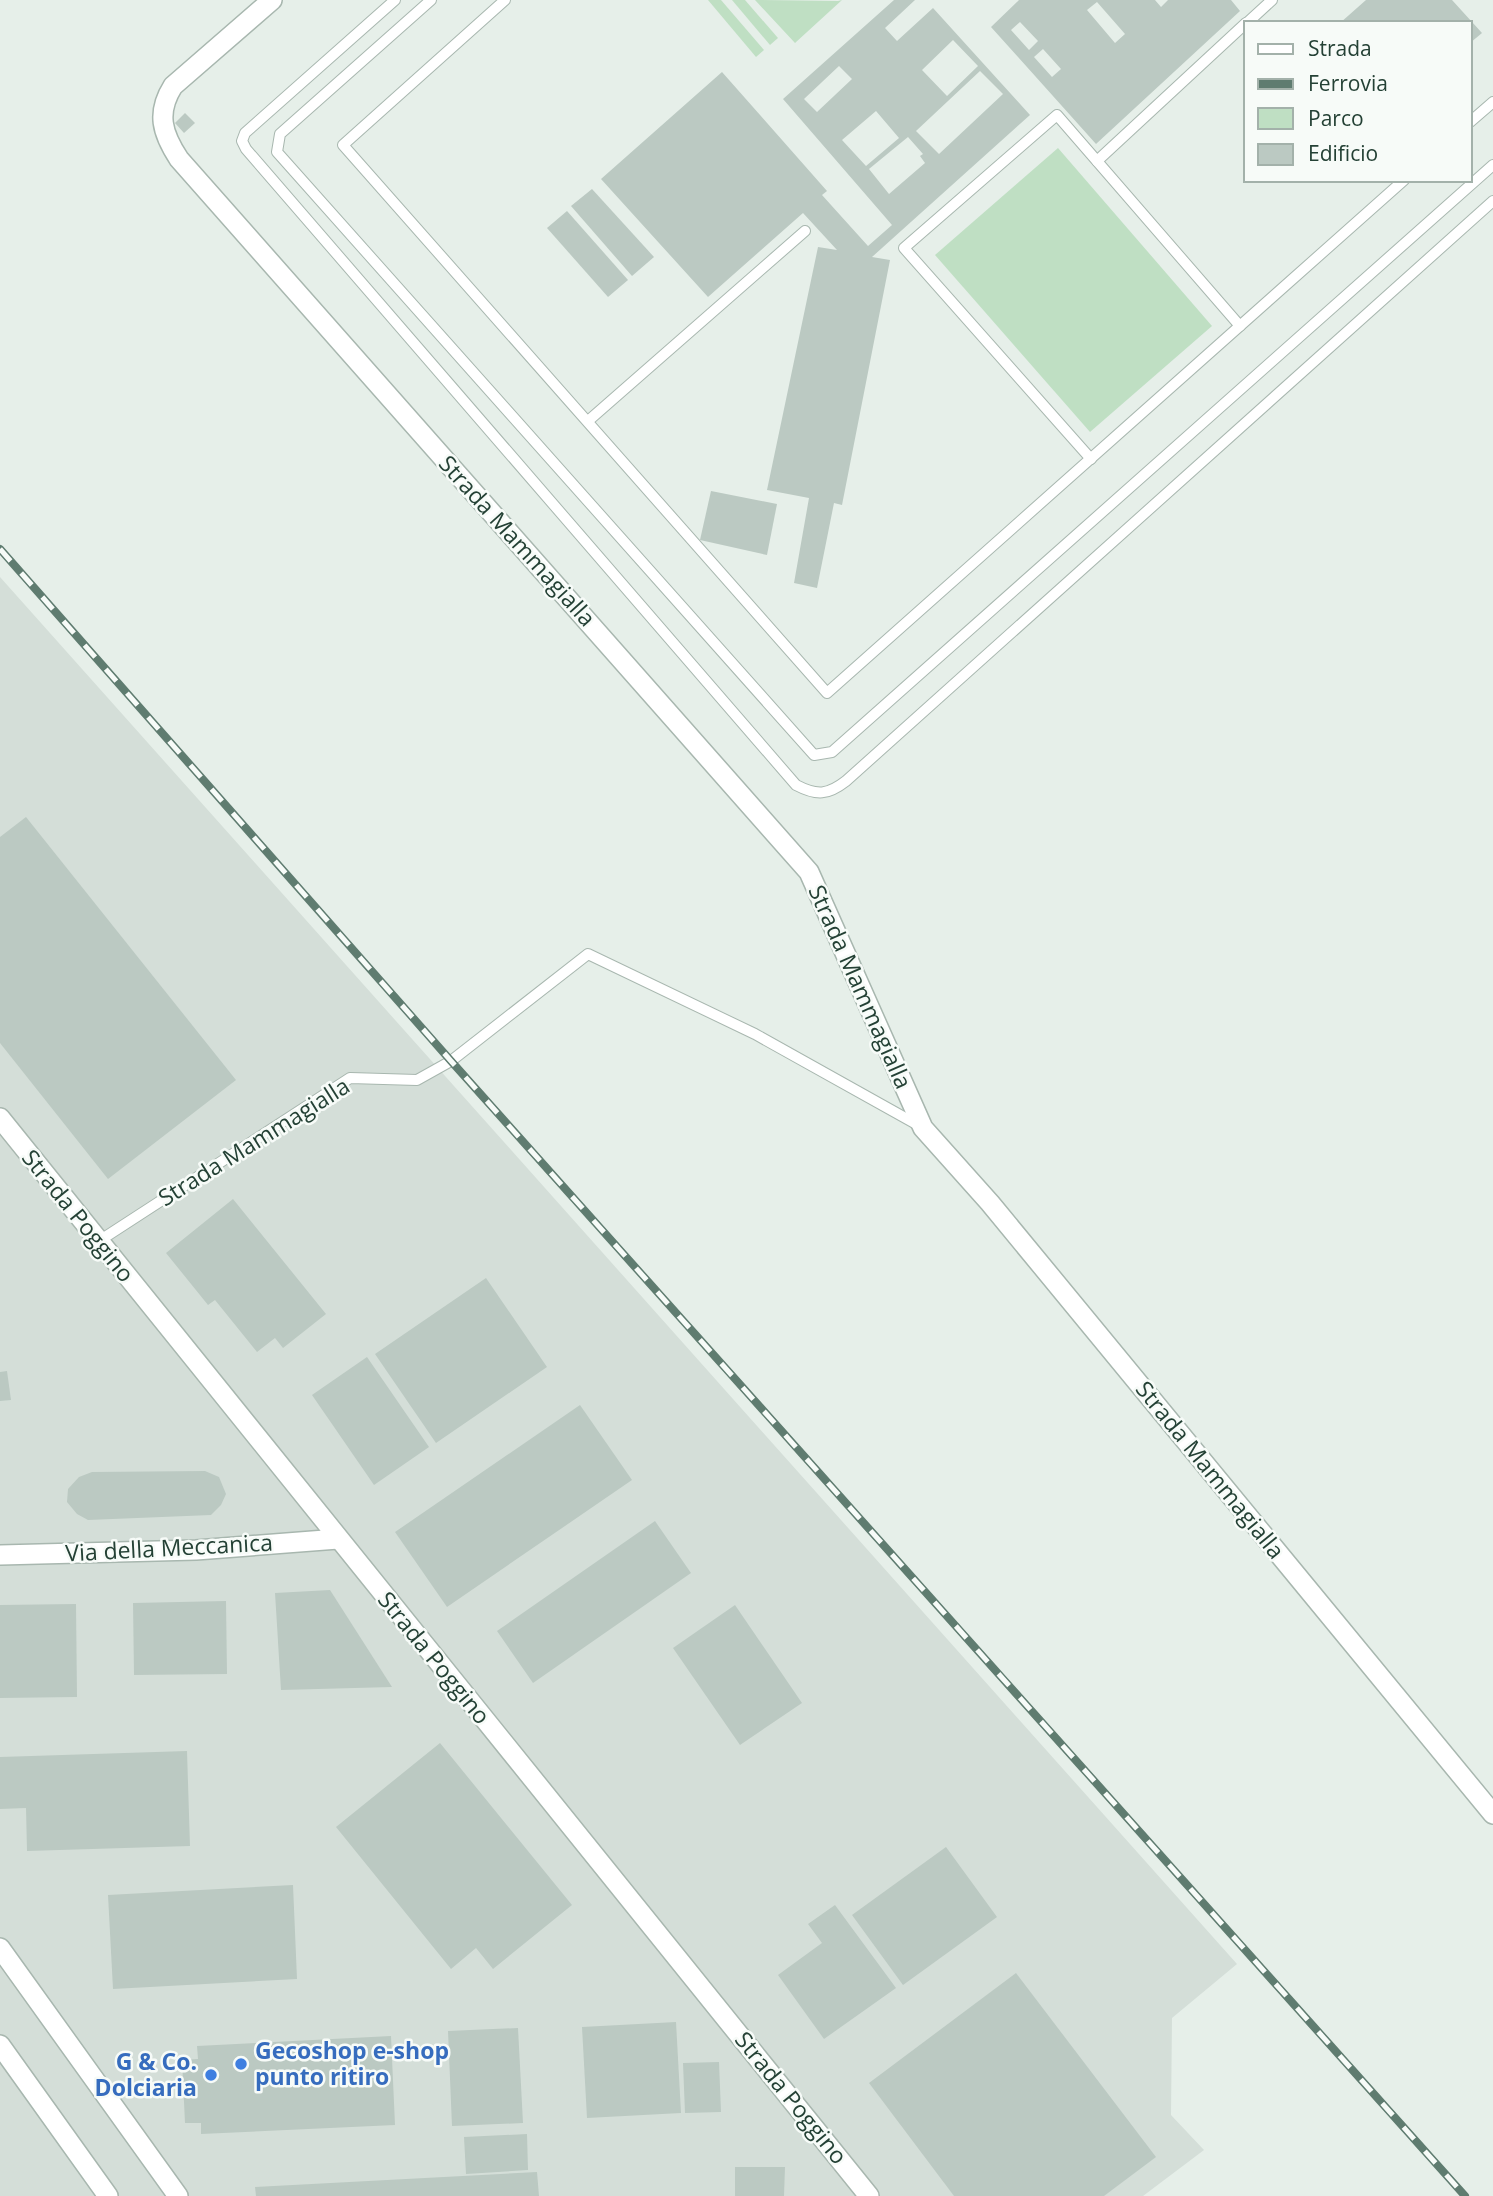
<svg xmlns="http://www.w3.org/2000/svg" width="1493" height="2196" font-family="'Open Sans',sans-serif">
	<rect width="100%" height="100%" fill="#e6efe9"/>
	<path fill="#d4ded8" d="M0 577 1237 1964 1172 2018 1171 2115 1204 2150 1143 2196H0Z"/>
	<g fill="#bfdfc3">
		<path d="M708 0H721L764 50 756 57Z"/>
		<path d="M732 0H745L778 38 770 45Z"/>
		<path d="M755 0 838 1 842 0 795 43Z"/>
		<path d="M1058 148 1212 326 1090 432 935 255Z"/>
	</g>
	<g fill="#bbc9c2" fill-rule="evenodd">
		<path d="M894 0H915L885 28 897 41 933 8 1030 115 872 257 890 260 842 505 834 503 817 588 794 583 809 498 767 490 818 247 837 250 803 213 708 297 601 179 722 72 827 191 822 195 868 246 892 225 783 99ZM953 40 978 66 947 96 922 70ZM839 66 852 79 817 112 804 99ZM980 71 1003 94 939 154 916 131ZM876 111 899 138 866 166 842 140ZM908 137 923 154 920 156 925 163 889 194 869 169Z"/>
		<path d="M1019 0H1155L1161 7 1168 0H1231L1240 11 1096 144 991 27ZM1097 2 1125 34 1115 43 1087 10ZM1020 22 1038 41 1029 50 1011 30ZM1043 49 1061 69 1052 77 1034 57Z"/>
		<path d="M1366 0H1452L1482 33 1470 43V23H1340Z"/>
		<path d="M185 113 195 123 184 133 175 123Z"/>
		<path d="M592 189 654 257 632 276 571 206Z"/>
		<path d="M567 211 628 280 608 297 547 228Z"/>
		<path d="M711 491 777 504 767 555 700 540Z"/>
		<path d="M26 817 236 1080 108 1179 0 1043V837Z"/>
		<path d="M233 1199 326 1314 283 1348 275 1338 257 1352 215 1300 208 1305 166 1253Z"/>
		<path d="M486 1278 547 1367 436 1443 375 1354Z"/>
		<path d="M367 1357 429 1447 374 1485 312 1395Z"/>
		<path d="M7 1371 11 1400 0 1401V1372Z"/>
		<path d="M580 1405 632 1480 447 1607 395 1532Z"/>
		<path d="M205 1471 219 1477 226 1494 221 1505 211 1515 88 1520 77 1514 67 1502 68 1489 79 1477 92 1472Z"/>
		<path d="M655 1521 691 1573 533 1683 497 1631Z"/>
		<path d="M330 1590 392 1687 281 1690 275 1593Z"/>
		<path d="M226 1601 227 1674 134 1675 133 1603Z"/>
		<path d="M76 1604 77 1697 0 1698V1605Z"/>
		<path d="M735 1605 802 1703 740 1745 673 1648Z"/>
		<path d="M440 1743 572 1905 493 1969 476 1948 451 1969 336 1827Z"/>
		<path d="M187 1751 190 1846 27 1851 26 1808 0 1809V1757Z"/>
		<path d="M946 1847 997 1917 903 1985 852 1915Z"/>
		<path d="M293 1885 297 1979 113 1989 108 1895Z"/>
		<path d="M835 1905 896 1988 824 2039 778 1975 822 1943 808 1924Z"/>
		<path d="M1016 1973 1156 2157 1104 2196H954L869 2083Z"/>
		<path d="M676 2022 681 2113 587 2118 582 2027Z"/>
		<path d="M518 2028 523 2123 452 2126 448 2031Z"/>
		<path d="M391 2036 395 2125 201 2134V2123H185L182 2060 198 2059 197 2046Z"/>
		<path d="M719 2062 721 2112 685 2113 683 2063Z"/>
		<path d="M527 2134 528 2170 466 2174 464 2137Z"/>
		<path d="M735 2167H785L784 2196H735Z"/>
		<path d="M537 2172 539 2196H256L255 2187Z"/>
	</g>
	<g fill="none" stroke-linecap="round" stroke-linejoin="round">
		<defs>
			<g id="lane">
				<path d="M395 0 245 133 242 141 246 149 796 785C817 796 828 795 846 781L1493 201"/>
				<path d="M431 0 280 134 277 152 814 755 832 752 1493 165"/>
				<path d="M505 0 343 145 827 693 1404 180"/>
				<path d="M1247 23 1272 0"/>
				<path d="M1470 122 1493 102"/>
				<path d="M1097 161 1246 23"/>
				<path d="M588 421 805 231"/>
				<path d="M1091 459 904 248 1057 115 1240 326"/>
				<path d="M99 1241 350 1078 417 1080 451 1061 588 954 755 1034 918 1125"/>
			</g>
			<g id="street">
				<path d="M272 0 173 86C156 113 162 133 179 159L809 872 923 1128 990 1203 1493 1814"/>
				<path d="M0 1118 869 2196"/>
				<path d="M0 1555 196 1550 338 1539"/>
				<path d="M0 1948 178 2196"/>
				<path d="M0 2045 108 2196"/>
			</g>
		</defs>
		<use href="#lane" stroke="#a8b7af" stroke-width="12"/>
		<use href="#street" stroke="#a8b7af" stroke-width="22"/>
		<use href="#lane" stroke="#fff" stroke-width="10"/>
		<use href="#street" stroke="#fff" stroke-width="19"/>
		<defs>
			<path id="rail" d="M0 549 451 1061 1465 2196"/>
		</defs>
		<use href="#rail" stroke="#5f7c70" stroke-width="8"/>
		<use href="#rail" stroke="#f7fbf8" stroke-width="5" stroke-dasharray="16" stroke-linecap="butt"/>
	</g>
	<g fill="#3f7fe0" stroke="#f7fbf8" stroke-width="2.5">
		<circle cx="241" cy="2064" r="7"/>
		<circle cx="211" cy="2075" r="7"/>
	</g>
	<g text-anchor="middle" stroke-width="5" stroke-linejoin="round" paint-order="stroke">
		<g font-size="23" fill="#244135" stroke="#f7fbf8">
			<text transform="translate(517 541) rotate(48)" y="8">Strada Mammagialla</text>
			<text transform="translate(860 987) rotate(66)" y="8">Strada Mammagialla</text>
			<text transform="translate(254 1142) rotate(-32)" y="8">Strada Mammagialla</text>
			<text transform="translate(78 1216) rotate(51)" y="8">Strada Poggino</text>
			<text transform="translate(1210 1470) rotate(51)" y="8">Strada Mammagialla</text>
			<text transform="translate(169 1548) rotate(-3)" y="8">Via della Meccanica</text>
			<text transform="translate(434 1658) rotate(51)" y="8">Strada Poggino</text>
			<text transform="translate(791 2098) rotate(51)" y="8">Strada Poggino</text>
		</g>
		<g font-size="23" font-weight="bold" fill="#366cbe" stroke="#f7fbf8" text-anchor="start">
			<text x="255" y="2059">Gecoshop e-shop<tspan x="255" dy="26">punto ritiro</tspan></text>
			<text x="197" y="2070" text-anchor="end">G &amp; Co.<tspan x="197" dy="26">Dolciaria</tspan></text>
		</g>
	</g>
	<rect x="1244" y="21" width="228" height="161" fill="#f7fbf8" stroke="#a3b1aa" stroke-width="2"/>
	<rect x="1258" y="44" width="35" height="10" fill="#ffffff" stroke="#a3b1aa" stroke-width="2"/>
	<text x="1308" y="56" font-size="21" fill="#244135">Strada</text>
	<rect x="1258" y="79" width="35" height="10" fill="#5f7c70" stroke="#a3b1aa" stroke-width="2"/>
	<text x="1308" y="91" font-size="21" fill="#244135">Ferrovia</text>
	<rect x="1258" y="108" width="35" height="21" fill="#bfdfc3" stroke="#a3b1aa" stroke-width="2"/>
	<text x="1308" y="126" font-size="21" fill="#244135">Parco</text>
	<rect x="1258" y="144" width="35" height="21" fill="#bbc9c2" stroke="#a3b1aa" stroke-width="2"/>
	<text x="1308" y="161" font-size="21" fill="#244135">Edificio</text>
</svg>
